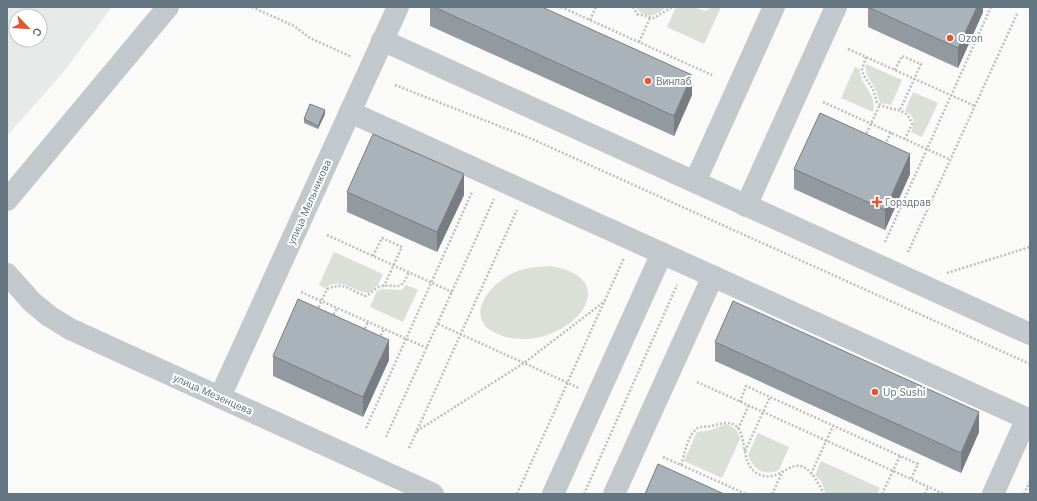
<svg xmlns="http://www.w3.org/2000/svg" width="1037" height="501" font-family="Inter,sans-serif">
	<rect width="100%" height="100%" fill="#fafaf8"/>
	<path fill="#e8e9e9" fill-rule="evenodd" d="M7 7H112L62 74 7 136ZM16 16H40V40H16Z"/>
	<g fill="#dadfd7">
		<path d="M636 7H666C657 16 643 20 636 7Z"/>
		<path d="M676 7H693L705 11 713 7H721L704 44 667 27Z"/>
		<path d="M866 64 902 80 891 105 881 103C878 99 878 95 876 91 872 79 865 79 866 64Z"/>
		<path d="M855 67 860 69C858 84 878 93 873 112L841 98Z"/>
		<path d="M913 92 938 103 922 137 911 132C915 122 915 116 905 111Z"/>
		<path d="M334 252 383 274 378 285 369 293C352 292 342 276 325 288L319 285Z"/>
		<path d="M550 266C633 279 563 355 503 336 463 324 483 290 509 275 522 268 535 267 550 266Z"/>
		<path d="M406 285 418 290 403 322 370 307 377 291 383 289 402 290Z"/>
		<path d="M726 424C734 427 738 430 740 439L722 478 684 461 697 432 711 430Z"/>
		<path d="M758 433 789 447 779 470C763 477 754 469 748 455Z"/>
		<path d="M821 461 880 488 877 494H826L821 481 815 475Z"/>
	</g>
	<g fill="none" stroke-linecap="round" stroke-linejoin="round">
		<g stroke="#bbbfc2" stroke-width="2.5" stroke-dasharray="2 2" stroke-linecap="butt">
			<path d="M252 7 294 26 310 38 352 57"/>
			<path d="M561 7 712 75"/>
			<path d="M633 7 637 14 654 18 672 7"/>
			<path d="M701 7H710"/>
			<path d="M590 20 596 7"/>
			<path d="M639 42 650 18"/>
			<path d="M848 49 975 106"/>
			<path d="M866 57 862 70 864 76 873 89 877 102C888 113 906 104 912 124L905 139"/>
			<path d="M895 70 902 56 921 64 900 110"/>
			<path d="M395 85 532 139 1030 364"/>
			<path d="M823 102 951 160"/>
			<path d="M865 137 880 104"/>
			<path d="M885 145 891 132"/>
			<path d="M327 235 452 292"/>
			<path d="M885 242 991 7"/>
			<path d="M908 252 1017 14"/>
			<path d="M373 256 382 238 402 247 384 286"/>
			<path d="M947 273 1030 247"/>
			<path d="M301 292 427 348"/>
			<path d="M317 311 327 289C346 281 349 291 366 296 372 293 376 287 382 286 400 284 400 292 409 272"/>
			<path d="M332 318 337 308"/>
			<path d="M438 324 579 388"/>
			<path d="M363 332 368 322"/>
			<path d="M379 339 384 329"/>
			<path d="M697 382 944 494"/>
			<path d="M740 402 746 386 770 397 918 464 911 479"/>
			<path d="M366 428 472 192"/>
			<path d="M738 429 749 405"/>
			<path d="M417 431 524 363 605 301"/>
			<path d="M386 437 494 199"/>
			<path d="M409 448 517 210"/>
			<path d="M745 451 770 397"/>
			<path d="M663 457 746 494"/>
			<path d="M681 465C685 454 688 431 700 427 704 426 708 427 712 426 759 410 731 465 761 475 788 484 796 438 824 494"/>
			<path d="M811 474 833 426"/>
			<path d="M517 494 624 258"/>
			<path d="M584 494 677 285"/>
			<path d="M772 494 783 471"/>
			<path d="M882 494 900 456"/>
			<path d="M925 494 928 487"/>
			<path d="M1024 494 1030 481"/>
		</g>
		<g stroke="#c3c8cc" stroke-width="22">
			<path d="M382 40 1030 334"/>
			<path d="M350 112 1030 420"/>
			<path d="M695 182 774 7"/>
			<path d="M7 200 168 7"/>
			<path d="M746 206 836 7"/>
			<path d="M7 274 32 302 49 316 70 329 433 494"/>
			<path d="M220 397 398 7"/>
			<path d="M553 494 662 253"/>
			<path d="M614 494 713 276"/>
			<path d="M993 494 1027 418"/>
		</g>
	</g>
	<g fill="#929a9f">
		<path d="M430 7H542L692 95 674 136 430 26Z"/>
		<path d="M868 7H983V12L958 68 868 27Z"/>
		<path d="M325 114 318 129 304 123V119Z"/>
		<path d="M794 169 910 174 885 230 794 189Z"/>
		<path d="M347 192 464 195 437 252 347 212Z"/>
		<path d="M715 342 979 432 961 473 715 361Z"/>
		<path d="M273 356 389 360 363 417 273 376Z"/>
	</g>
	<g fill="#777d82">
		<path d="M977 7H983V12L958 68V48Z"/>
		<path d="M692 75V95L674 136V116Z"/>
		<path d="M325 110V114L318 129V126Z"/>
		<path d="M910 154V174L885 230V210Z"/>
		<path d="M464 174V195L437 252V232Z"/>
		<path d="M389 340V360L363 417V397Z"/>
		<path d="M979 412V432L961 473V453Z"/>
	</g>
	<g fill="#aab3b9" stroke="#777d82">
		<path d="M434 7H542L692 75 674 116Z"/>
		<path d="M868 7H977L958 48Z"/>
		<path d="M310 104 325 110 318 126 304 119Z"/>
		<path d="M820 113 910 154 885 210 794 169Z"/>
		<path d="M373 134 464 174 437 232 347 192Z"/>
		<path d="M298 299 389 340 363 397 273 356Z"/>
		<path d="M733 301 979 412 961 453 715 342Z"/>
		<path d="M658 464 724 494H645Z"/>
	</g>
	<g fill="#e4572e" stroke="#fff" stroke-width="1.5">
		<circle cx="950" cy="38" r="4"/>
		<circle cx="648" cy="81" r="4"/>
		<path d="M875 196h4v4h4v4h-4v4h-4v-4h-4v-4h4z"/>
		<circle cx="875" cy="392" r="4"/>
	</g>
	<g text-anchor="middle" stroke-width="4" stroke-linejoin="round" paint-order="stroke">
		<g font-size="10" fill="#657683" stroke="#fff" text-anchor="start">
			<text x="958" y="42">Ozon</text>
			<text x="656" y="85">Винлаб</text>
			<text x="885" y="206">Горздрав</text>
			<text x="883" y="396">Up Sushi</text>
		</g>
		<g font-size="10" fill="#657683" stroke="#fff">
			<text transform="translate(309 202) rotate(-66)" y="4">улица Мельникова</text>
			<text transform="translate(213 394) rotate(24)" y="4">улица Мезенцева</text>
		</g>
	</g>
	<rect width="1037" height="501" fill="none" stroke="#657683" stroke-width="16"/>
	<g transform="translate(28 28) rotate(115)"><circle r="19" fill="#ffffff" stroke="#c1c8cd"/>
	<path d="M0-3L7 15L0 10L-7 15Z" fill="#e4572e"/>
	<text y="-6" font-size="11" font-weight="bold" text-anchor="middle" fill="#657683">С</text>
	</g>
</svg>
